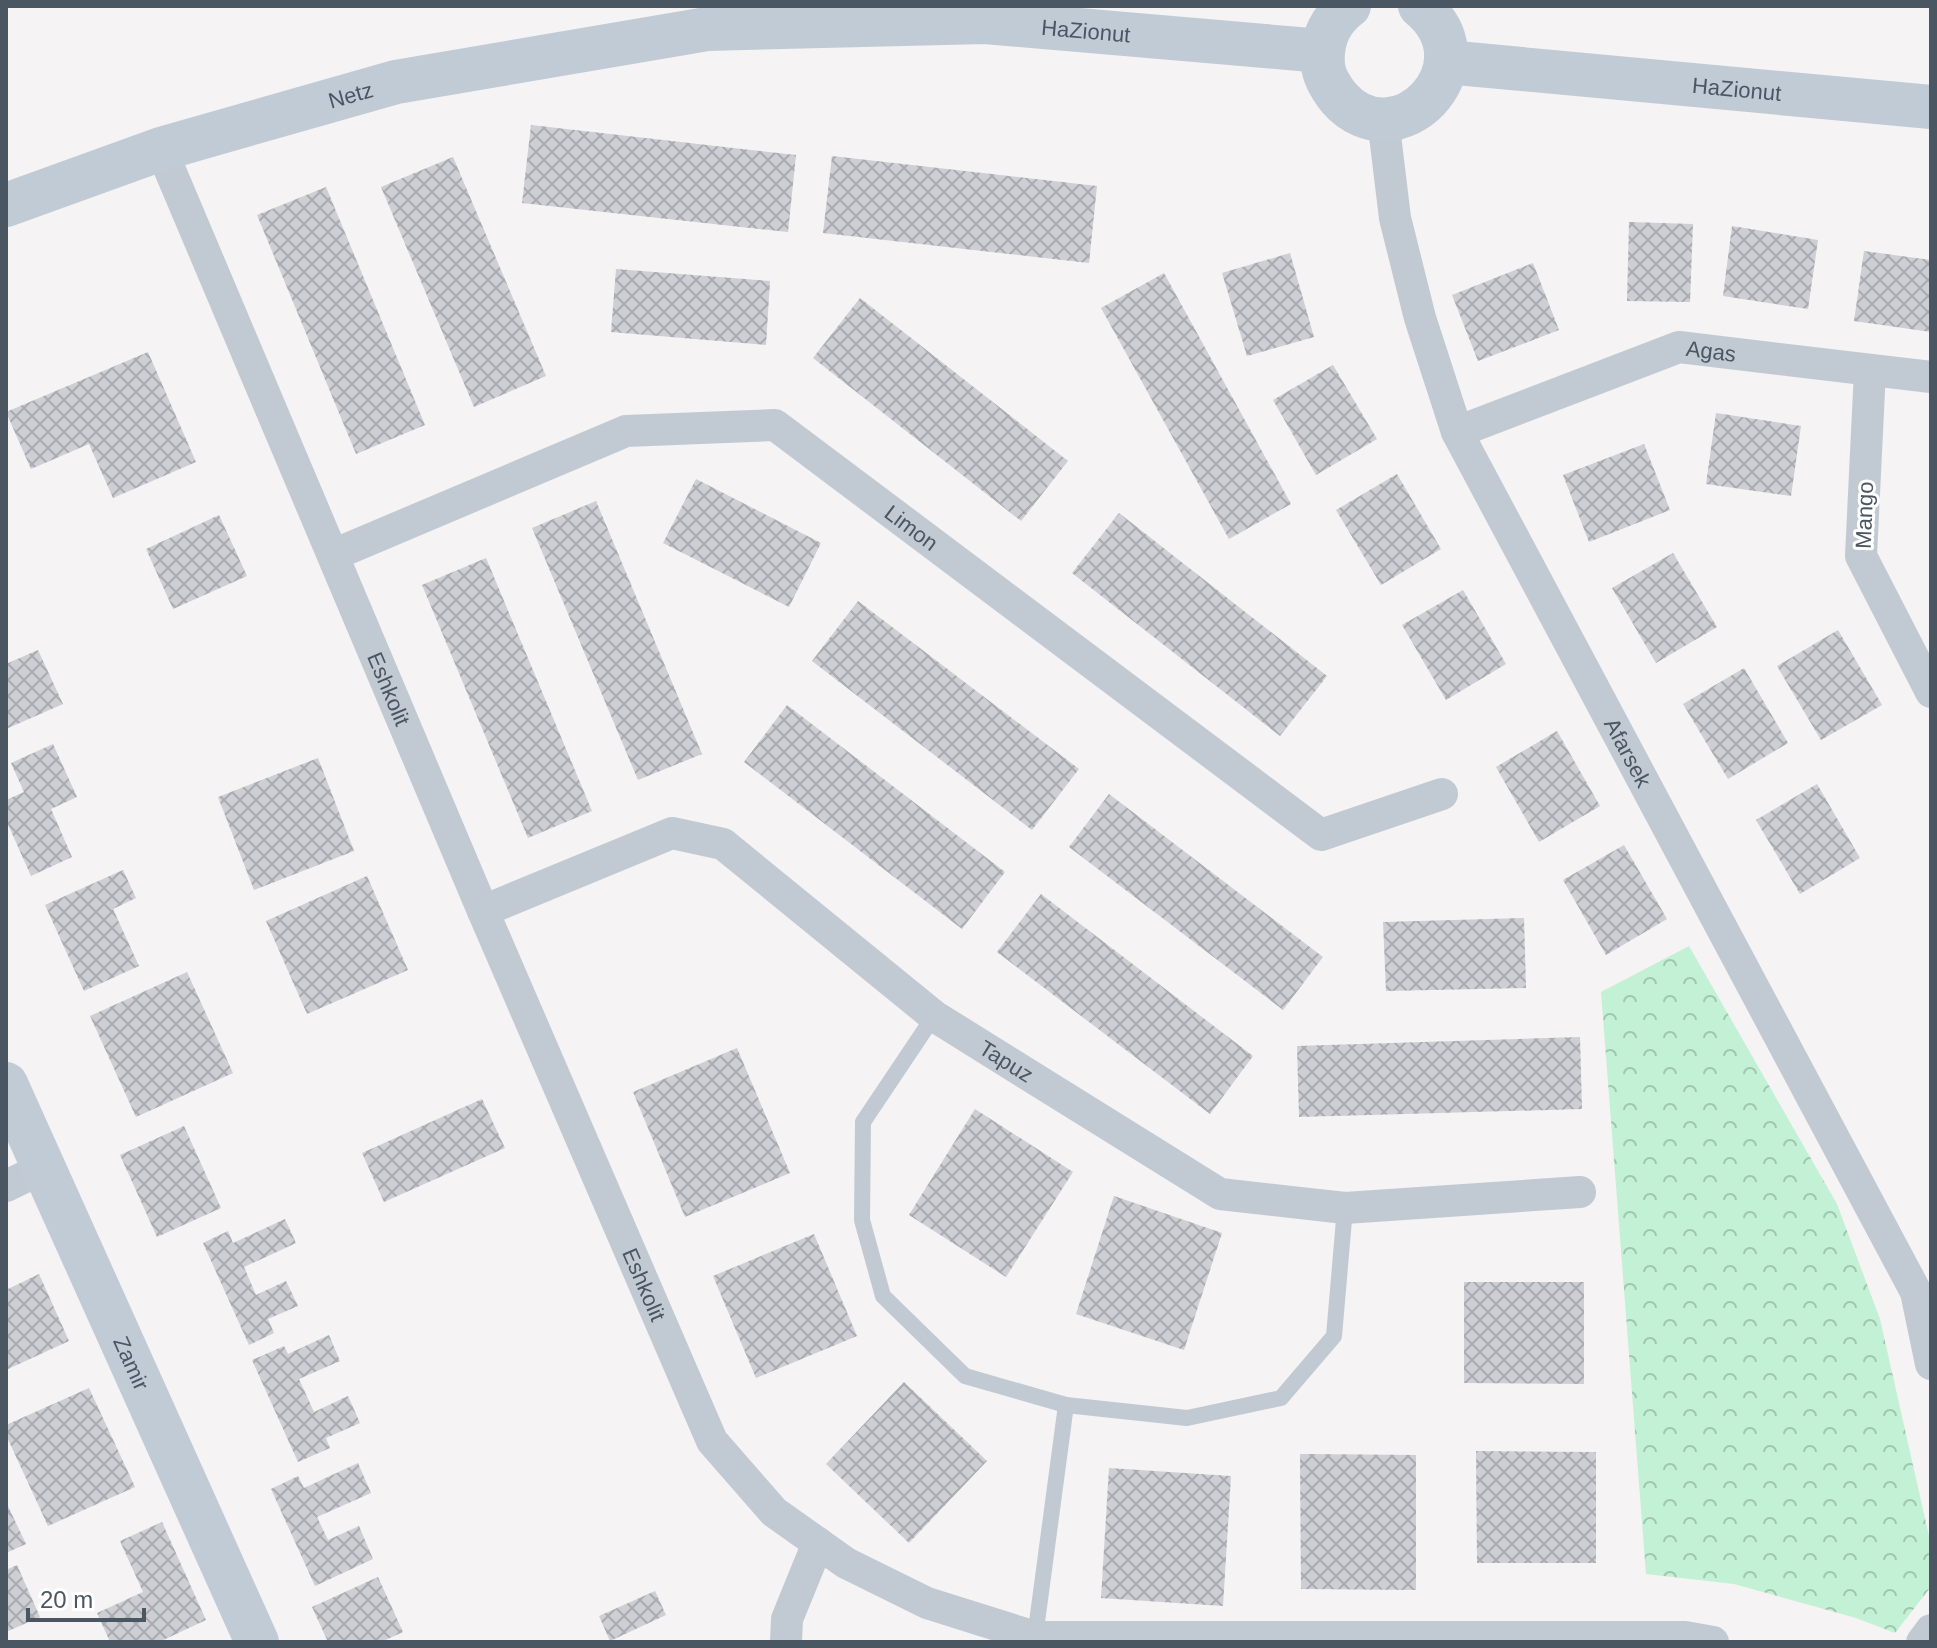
<svg xmlns="http://www.w3.org/2000/svg" width="1937" height="1648" font-family="Arial,sans-serif">
	<defs>
		<pattern id="park-crowns" width="20" height="18" patternUnits="userSpaceOnUse" patternTransform="scale(2)"><rect width="20" height="18" fill="#c3f1d5"/><path d="M2 6a3 3 0 1 1 6 0M12 15a3 3 0 1 1 6 0" fill="none" stroke="#a0c6b0"/></pattern>
		<pattern id="building-cross-hatch" width="8" height="8" patternUnits="userSpaceOnUse" patternTransform="scale(2)"><rect width="8" height="8" fill="#cdcfd5"/><path d="M0 0l8 8M0 8l8-8" fill="none" stroke="#a8abb0"/></pattern>
	</defs>
	<rect width="100%" height="100%" fill="#f5f3f3"/>
	<path fill="url(#park-crowns)" d="M1689 946 1837 1204 1880 1319 1931 1545 1930 1588 1895 1633 1856 1618 1734 1584 1646 1574 1601 992Z"/>
	<g fill="url(#building-cross-hatch)">
		<path d="M531 125 796 155 788 232 522 203Z"/>
		<path d="M832 156 1097 186 1089 263 823 233Z"/>
		<path d="M453 157 546 376 474 407 381 187Z"/>
		<path d="M326 187 425 425 356 454 257 215Z"/>
		<path d="M1629 222 1693 224 1690 302 1627 301Z"/>
		<path d="M1732 226 1818 240 1808 309 1723 296Z"/>
		<path d="M1864 251 1931 260V332L1854 321Z"/>
		<path d="M1290 253 1314 337 1247 356 1222 273Z"/>
		<path d="M1533 263 1559 330 1478 361 1452 295Z"/>
		<path d="M616 269 770 281 766 345 611 332Z"/>
		<path d="M1164 273 1291 504 1229 539 1101 308Z"/>
		<path d="M860 298 1068 461 1021 521 813 358Z"/>
		<path d="M148 352 196 462 113 498 89 444 31 469 6 412Z"/>
		<path d="M1333 365 1377 439 1316 475 1273 400Z"/>
		<path d="M1716 413 1801 426 1791 496 1706 484Z"/>
		<path d="M1644 444 1670 510 1589 542 1563 475Z"/>
		<path d="M1397 474 1441 549 1381 585 1336 510Z"/>
		<path d="M696 479 821 543 789 607 663 543Z"/>
		<path d="M596 501 702 754 638 780 532 528Z"/>
		<path d="M1119 513 1327 676 1280 736 1072 573Z"/>
		<path d="M219 515 247 576 173 609 146 549Z"/>
		<path d="M1673 553 1717 627 1656 663 1612 588Z"/>
		<path d="M486 558 592 811 528 838 422 585Z"/>
		<path d="M1463 590 1506 664 1446 700 1402 625Z"/>
		<path d="M858 601 1079 769 1032 830 812 661Z"/>
		<path d="M1838 630 1882 705 1821 740 1777 666Z"/>
		<path d="M38 650 63 704 6 729V664Z"/>
		<path d="M1744 668 1788 743 1728 779 1683 704Z"/>
		<path d="M787 705 1005 872 962 929 744 762Z"/>
		<path d="M1557 731 1600 806 1539 842 1496 767Z"/>
		<path d="M53 744 77 797 51 809 72 857 31 876 6 820V800L24 792 11 763Z"/>
		<path d="M318 758 354 851 254 890 218 797Z"/>
		<path d="M1817 784 1860 858 1800 894 1756 820Z"/>
		<path d="M1109 794 1323 957 1283 1010 1069 847Z"/>
		<path d="M1624 845 1667 919 1606 955 1563 880Z"/>
		<path d="M123 870 136 898 113 909 139 966 84 991 45 905Z"/>
		<path d="M367 876 408 970 307 1014 266 921Z"/>
		<path d="M1041 894 1253 1056 1210 1114 997 952Z"/>
		<path d="M1524 918 1526 988 1386 991 1383 922Z"/>
		<path d="M187 972 233 1073 136 1117 90 1016Z"/>
		<path d="M1580 1037 1582 1109 1299 1117 1297 1046Z"/>
		<path d="M737 1048 790 1173 685 1217 633 1092Z"/>
		<path d="M482 1099 505 1148 384 1202 362 1153Z"/>
		<path d="M975 1109 1073 1172 1006 1277 909 1215Z"/>
		<path d="M184 1126 221 1208 157 1237 120 1155Z"/>
		<path d="M1114 1196 1222 1233 1184 1350 1076 1314Z"/>
		<path d="M285 1219 296 1243 244 1267 256 1295 286 1281 298 1306 268 1319 274 1333 249 1345 203 1243 228 1231 233 1243Z"/>
		<path d="M814 1234 857 1336 756 1378 713 1276Z"/>
		<path d="M39 1274 69 1341 6 1370V1290Z"/>
		<path d="M1464 1282H1584V1384L1464 1383Z"/>
		<path d="M329 1335 340 1361 299 1379 314 1412 348 1396 360 1423 326 1438 330 1448 298 1462 252 1360 284 1346 288 1354Z"/>
		<path d="M904 1382 987 1461 909 1543 826 1464Z"/>
		<path d="M89 1388 135 1487 48 1526 6 1435V1425Z"/>
		<path d="M1476 1451 1596 1452V1563H1477Z"/>
		<path d="M1300 1454 1416 1455V1590L1301 1589Z"/>
		<path d="M358 1463 371 1493 317 1517 328 1540 359 1526 373 1559 315 1586 271 1489 298 1476 304 1488Z"/>
		<path d="M1109 1468 1231 1476 1223 1606 1101 1598Z"/>
		<path d="M6 1502 26 1544 6 1553Z"/>
		<path d="M162 1522 206 1620 159 1642H110L97 1613 143 1592 120 1541Z"/>
		<path d="M17 1565 40 1617 6 1632V1570Z"/>
		<path d="M378 1577 403 1632 381 1642H328L312 1607Z"/>
		<path d="M655 1591 666 1615 610 1641 599 1616Z"/>
	</g>
	<g fill="none" stroke-linecap="round" stroke-linejoin="round">
		<g stroke="#c1cad2" stroke-width="16">
			<path d="M934 1016 863 1122 862 1220 883 1296 965 1376 1066 1405 1187 1418 1281 1398 1334 1336 1345 1208"/>
			<path d="M1035 1637 1066 1405"/>
		</g>
		<g stroke="#c1cad2" stroke-width="32">
			<path id="s1" d="M1383 119 1395 218 1420 318 1457 432 1916 1292 1931 1364"/>
			<path id="s2" d="M161 149 483 911 712 1441 774 1512 846 1563 927 1603 1035 1637H1685L1713 1642"/>
			<path d="M1870 370 1861 556 1931 692"/>
			<path id="s3" d="M1457 432 1679 347 1931 377"/>
			<path id="s4" d="M333 555 626 431 775 425 1321 835 1442 794"/>
			<path id="s5" d="M483 911 672 833 723 844 934 1016 1220 1194 1345 1208 1580 1192"/>
			<path d="M6 1186 43 1168"/>
			<path d="M786 1642 787 1619 818 1543"/>
			<path d="M1922 1642 1931 1630"/>
		</g>
		<g stroke="#c1cbd6" stroke-width="44">
			<path d="M1349 6C1329 21 1321 41 1323 65 1324 77 1331 88 1339 98 1396 163 1493 66 1420 6"/>
			<path id="s6" d="M1446 62 1931 107"/>
			<path id="s7" d="M6 205 161 149 396 82 707 29 985 22 1322 51"/>
			<path id="s8" d="M6 1084 257 1642"/>
		</g>
	</g>
	<g text-anchor="middle" stroke-width="6" stroke-linejoin="round" paint-order="stroke">
		<g font-size="22" fill="#4a5661" stroke="#fff">
			<text dy="8" stroke="none"><textPath href="#s7" startOffset="1104">HaZionut</textPath></text>
			<text dy="8" stroke="none"><textPath href="#s6" startOffset="292">HaZionut</textPath></text>
			<text dy="8" stroke="none"><textPath href="#s7" startOffset="362">Netz</textPath></text>
			<text dy="8" stroke="none"><textPath href="#s3" startOffset="270">Agas</textPath></text>
			<text transform="translate(1864 515) rotate(-88)" y="8">Mango</text>
			<text dy="8" stroke="none"><textPath href="#s4" startOffset="638">Limon</textPath></text>
			<text dy="8" stroke="none"><textPath href="#s2" startOffset="586">Eshkolit</textPath></text>
			<text dy="8" stroke="none"><textPath href="#s1" startOffset="686">Afarsek</textPath></text>
			<text dy="8" stroke="none"><textPath href="#s5" startOffset="614">Tapuz</textPath></text>
			<text dy="8" stroke="none"><textPath href="#s2" startOffset="1234">Eshkolit</textPath></text>
			<text dy="8" stroke="none"><textPath href="#s8" startOffset="306">Zamir</textPath></text>
		</g>
	</g>
	<rect width="1937" height="1648" fill="none" stroke="#4a5661" stroke-width="16"/>
	<path d="M28 1608v12h116v-12" fill="none" stroke="#4a5661" stroke-width="4"/>
	<text x="40" y="1608" font-size="24" fill="#4a5661" stroke="#ffffff" stroke-width="6" paint-order="stroke">20 m</text>
</svg>
